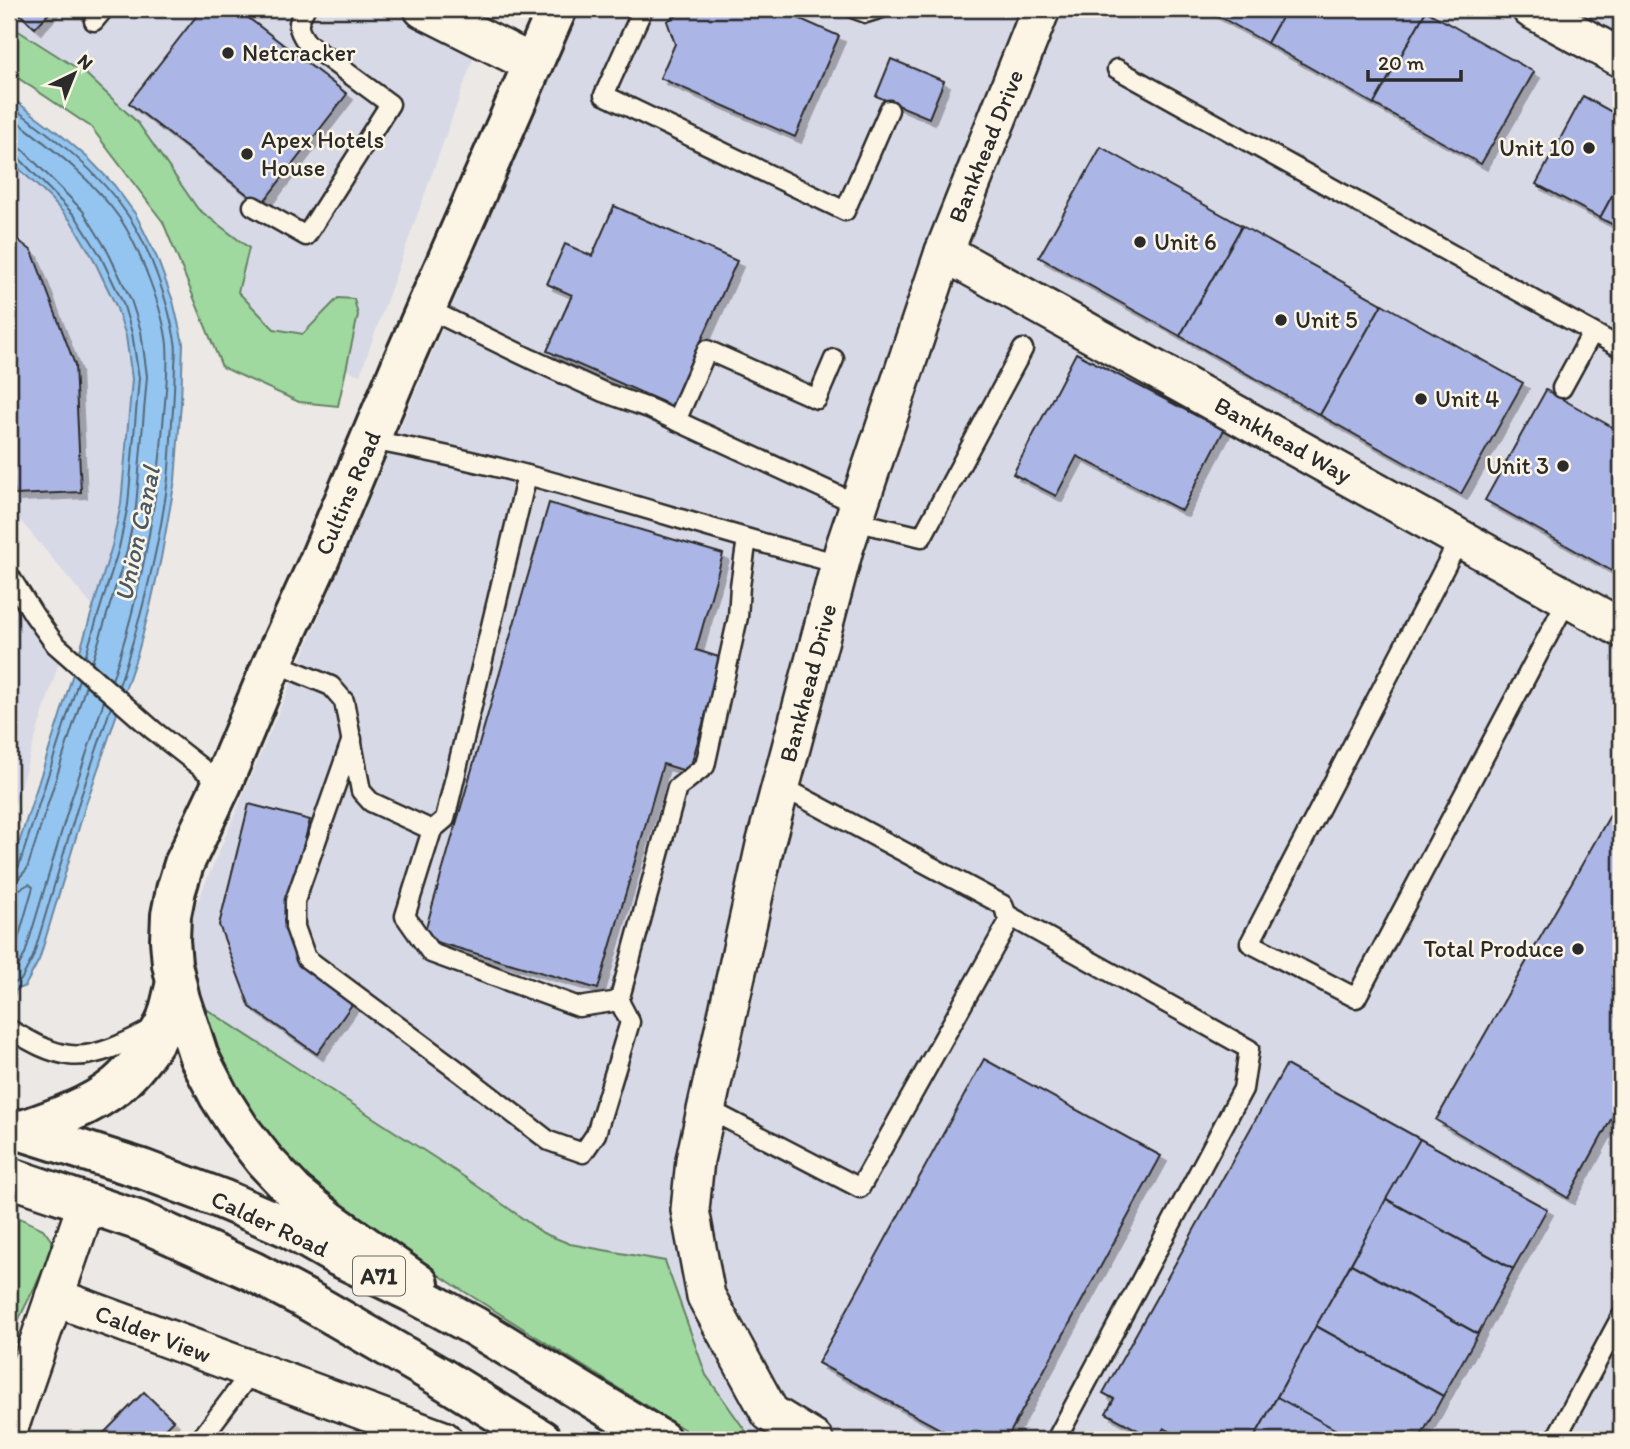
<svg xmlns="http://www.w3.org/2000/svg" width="1630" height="1449" font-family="Itim,sans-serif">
	<defs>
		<filter id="shadow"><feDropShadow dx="6" dy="6" stdDeviation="0" flood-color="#0004"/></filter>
	</defs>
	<rect width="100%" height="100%" fill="#ece8e5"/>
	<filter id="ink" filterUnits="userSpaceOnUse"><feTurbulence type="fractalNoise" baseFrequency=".0143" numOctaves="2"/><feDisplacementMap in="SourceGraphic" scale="14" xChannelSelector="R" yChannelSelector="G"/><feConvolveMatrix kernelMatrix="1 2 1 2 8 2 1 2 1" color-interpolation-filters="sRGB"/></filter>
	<g filter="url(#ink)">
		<g fill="#d8d9e6">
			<path d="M9 9H491L360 375 231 328 215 274 55 78 9 48Z"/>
			<path d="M579 9H1621V1440H701L457 1287 194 1001 190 919Z"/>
			<path d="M9 159 50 198 71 221 94 258 116 306 126 336 132 379 121 504 112 546 93 607 9 507Z"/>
			<path d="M9 593 59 662 9 823Z"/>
		</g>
		<g fill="#9fd99f" stroke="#658265" stroke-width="2">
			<path d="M9 25 86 74 138 123 198 209 249 248 238 292 274 329 303 334 338 298 354 299 358 315 338 406 299 402 222 367 163 222 91 127 9 72Z"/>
			<path d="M194 1001 466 1178 543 1233 570 1244 665 1261 706 1375 747 1433 757 1440H701L457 1287 330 1203 261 1136 221 1071Z"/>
			<path d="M9 1213 43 1229 51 1240V1254L9 1339Z"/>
		</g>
		<path fill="#94c5f0" stroke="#6a87a1" stroke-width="2" d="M9 96 61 135 89 159 114 185 136 215 157 258 173 301 183 343 181 403 175 480 161 558 150 607 138 652 86 804 39 960 25 986 16 990 9 1011V874L60 716 112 546 121 504 132 379 126 336 116 306 93 258 71 221 50 198 9 159Z"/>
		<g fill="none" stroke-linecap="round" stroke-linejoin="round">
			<g stroke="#55697a" stroke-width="2">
				<path d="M9 105C53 136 99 171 129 217 150 248 169 304 175 341 177 349 175 359 175 367 174 385 174 403 172 421 171 440 170 460 168 479 159 549 141 619 119 686"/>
				<path d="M9 115C50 147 91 177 121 220 139 247 164 312 167 345 169 368 165 401 163 425 156 512 140 597 112 680"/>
				<path d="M9 145 16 146 24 151 83 211 107 250 131 300 141 331 147 376 136 507 127 550 92 663"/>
				<path d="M9 154H13L18 157 76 217 100 255 123 303 132 333 139 378 128 505 119 548 85 657"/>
				<path d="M9 871 15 870 19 866 79 679"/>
				<path d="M9 880 19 878 27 869 86 685"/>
				<path d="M9 890 20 889 29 884 33 887 15 950 9 961"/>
				<path d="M9 976 15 973 25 954 71 800 104 701"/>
				<path d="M9 990 12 984 21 980 33 957 79 802 111 707"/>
			</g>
		</g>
		<g fill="#abb6e7" stroke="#2b2b2b" stroke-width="2" filter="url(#shadow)">
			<path d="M14 9H53L35 28Z"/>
			<path d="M202 9H237L347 94 261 205 129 103Z"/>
			<path d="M688 9H778L839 36 795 137 660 78 675 44 667 21Z"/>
			<path d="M1206 9H1286L1267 43Z"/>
			<path d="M1286 9H1422L1426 11 1374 104 1267 43Z"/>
			<path d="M1426 11 1534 72 1481 164 1374 104Z"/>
			<path d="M891 59 944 81 929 118 876 96Z"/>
			<path d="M1583 96 1621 117V179L1600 218 1536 184Z"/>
			<path d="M1101 147 1242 226 1180 336 1039 257Z"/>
			<path d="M1621 179V229L1600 218Z"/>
			<path d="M614 206 737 261 672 406 547 351 572 295 547 284 565 244 592 256Z"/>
			<path d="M1242 226 1382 304 1320 415 1180 336Z"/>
			<path d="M9 233 32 251 75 365 81 492 15 495 9 442Z"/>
			<path d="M1382 304 1523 383 1461 494 1320 415Z"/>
			<path d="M1076 353 1224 430 1182 511 1077 456 1056 496 1013 474Z"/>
			<path d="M1546 390 1621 432V576L1485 500Z"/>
			<path d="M549 503 723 554 696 650 722 658 689 772 663 764 598 989 423 938Z"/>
			<path d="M1621 796V1101L1568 1198 1436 1120Z"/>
			<path d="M249 804 310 820 284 921 299 965 353 1003 317 1054 250 1007 219 925Z"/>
			<path d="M984 1059 1161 1156 1006 1440H960L818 1363Z"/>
			<path d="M1286 1065 1420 1139 1253 1440H1186L1164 1428 1156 1440 1106 1413 1114 1399 1103 1393Z"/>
			<path d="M1420 1139 1547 1209 1513 1269 1386 1199Z"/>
			<path d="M1386 1199 1513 1269 1478 1334 1351 1264Z"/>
			<path d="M1351 1264 1478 1334 1443 1396 1316 1326Z"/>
			<path d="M1316 1326 1443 1396 1419 1440H1354L1277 1397Z"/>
			<path d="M144 1392 173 1420 153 1440H97Z"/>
			<path d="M1277 1397 1354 1440H1253Z"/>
		</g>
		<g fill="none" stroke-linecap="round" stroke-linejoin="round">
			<defs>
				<g id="service">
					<path d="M643 9 604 95 845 211 889 110"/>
					<path d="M855 9 866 13 879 9"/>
					<path d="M94 21 104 9"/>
					<path d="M1117 69 1621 348"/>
					<path d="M253 206 306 236 390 104 307 43C297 29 296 24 305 9"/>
					<path d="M426 308 531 359 603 392 651 409 859 505"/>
					<path d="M1562 388 1592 333"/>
					<path d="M676 421 707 350 817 399 834 359"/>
					<path d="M370 440C423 450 475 461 527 475 632 503 735 537 840 564"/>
					<path d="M854 521 922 537 1023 349"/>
					<path d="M1460 538 1250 943 1356 998 1568 598"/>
					<path d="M9 575 34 615 55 644 153 730 222 784"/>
					<path d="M273 662 331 686 344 701 361 791 371 802 432 830 445 819 527 475"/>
					<path d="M352 739 295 901V927L306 958 461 1073 549 1141 583 1153 596 1134 630 1022 619 1001 579 1007 431 953 405 916 432 830"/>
					<path d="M1006 914 1249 1049 1243 1089 1056 1440"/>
					<path d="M619 1001 677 788 705 766 738 617 740 586 747 539"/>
					<path d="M9 1029C28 1040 47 1052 69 1055 96 1059 129 1041 152 1029"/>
					<path d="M706 1108 860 1188 1009 921 1003 905 781 786"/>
					<path d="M200 1440 252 1371"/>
					<path d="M1555 1440 1621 1317"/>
				</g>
				<g id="minor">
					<path d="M423 9 533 64"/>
					<path d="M1531 9 1621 58"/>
					<path d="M944 252 1621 628"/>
					<path d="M54 1297 443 1440"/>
					<path d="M9 1428 87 1203"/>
					<path d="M814 1440 770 1413 706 1296 690 1210 695 1160 765 845 844 549 944 252 1041 9"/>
				</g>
				<g id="tertiary">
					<path d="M20 1131C52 1120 91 1107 117 1085 136 1069 152 1046 164 1025 170 1012 172 996 176 983"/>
					<path d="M419 1284 330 1221 295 1193 265 1161 240 1129 219 1096 199 1057 180 999 172 964 170 940 171 915 176 890 184 864 222 784 273 662 318 563 403 361 557 9"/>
				</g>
				<g id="primary">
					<path d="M9 1127 142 1169 222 1199 287 1227 339 1257 411 1292 474 1326 661 1440"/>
					<path d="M9 1177 140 1221 252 1271 307 1300 440 1377 542 1440"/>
				</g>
			</defs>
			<use href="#service" stroke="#2b2b2b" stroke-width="23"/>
			<use href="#minor" stroke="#2b2b2b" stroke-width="42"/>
			<use href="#tertiary" stroke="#2b2b2b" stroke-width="44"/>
			<use href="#primary" stroke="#2b2b2b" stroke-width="44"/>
			<use href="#service" stroke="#fcf5e5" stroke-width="18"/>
			<use href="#minor" stroke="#fcf5e5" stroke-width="37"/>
			<use href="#tertiary" stroke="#fcf5e5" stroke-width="38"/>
			<use href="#primary" stroke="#fcf5e5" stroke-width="38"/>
		</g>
	</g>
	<g fill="#2b2b2b" stroke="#fcf5e5" stroke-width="2.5">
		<circle cx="228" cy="53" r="7"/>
		<circle cx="1589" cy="148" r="7"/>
		<circle cx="247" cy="154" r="7"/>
		<circle cx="1140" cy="242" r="7"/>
		<circle cx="1281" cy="320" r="7"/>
		<circle cx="1421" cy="399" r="7"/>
		<circle cx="1563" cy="466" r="7"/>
		<circle cx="1578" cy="949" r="7"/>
	</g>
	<g text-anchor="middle" stroke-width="5" stroke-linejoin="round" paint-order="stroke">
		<rect fill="#fcf5e5" stroke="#6a6863" stroke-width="2" x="353" y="1256.5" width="52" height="39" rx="5"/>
		<g font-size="23" font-weight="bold" fill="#2b2b2b">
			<text x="379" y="1284">A71</text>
		</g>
		<g font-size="24" fill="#2b2b2b" stroke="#fcf5e5" text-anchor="start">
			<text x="242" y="61">Netcracker</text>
			<text x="261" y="148">Apex Hotels<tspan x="261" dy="28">House</tspan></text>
			<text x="1575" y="156" text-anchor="end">Unit 10</text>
			<text x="1154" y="250">Unit 6</text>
			<text x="1295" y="328">Unit 5</text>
			<text x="1435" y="407">Unit 4</text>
			<text x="1549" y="474" text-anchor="end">Unit 3</text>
			<text x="1564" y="957" text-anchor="end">Total Produce</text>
		</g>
		<g font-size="24" fill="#2b2b2b" stroke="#fcf5e5">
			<text transform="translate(986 146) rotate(-68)" y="8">Bankhead Drive</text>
			<text transform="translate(1283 440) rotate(29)" y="8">Bankhead Way</text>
			<text transform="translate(348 493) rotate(-67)" y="8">Cultins Road</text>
			<text transform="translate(808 683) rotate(-75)" y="8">Bankhead Drive</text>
			<text transform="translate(270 1224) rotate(25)" y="8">Calder Road</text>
			<text transform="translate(153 1334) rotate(21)" y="8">Calder View</text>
		</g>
		<g font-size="26" font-style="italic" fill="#4a5966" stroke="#fcf5e5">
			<text transform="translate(137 534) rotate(-78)" y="9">Union Canal</text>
		</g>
	</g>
	<rect width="1630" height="1449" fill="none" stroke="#fcf5e5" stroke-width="35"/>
	<rect x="18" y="18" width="1595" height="1414" fill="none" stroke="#2b2b2b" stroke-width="2.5" filter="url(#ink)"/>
	<g transform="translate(74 74) rotate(43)" stroke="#fcf5e5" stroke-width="5" paint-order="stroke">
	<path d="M0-5L12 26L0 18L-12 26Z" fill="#2b2b2b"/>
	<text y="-10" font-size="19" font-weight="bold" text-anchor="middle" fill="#2b2b2b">N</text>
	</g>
	<path d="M1368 70v10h93v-10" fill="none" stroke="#2b2b2b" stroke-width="3.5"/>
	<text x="1378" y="70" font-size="21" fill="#2b2b2b" stroke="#fcf5e5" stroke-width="5" paint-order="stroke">20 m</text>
</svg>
